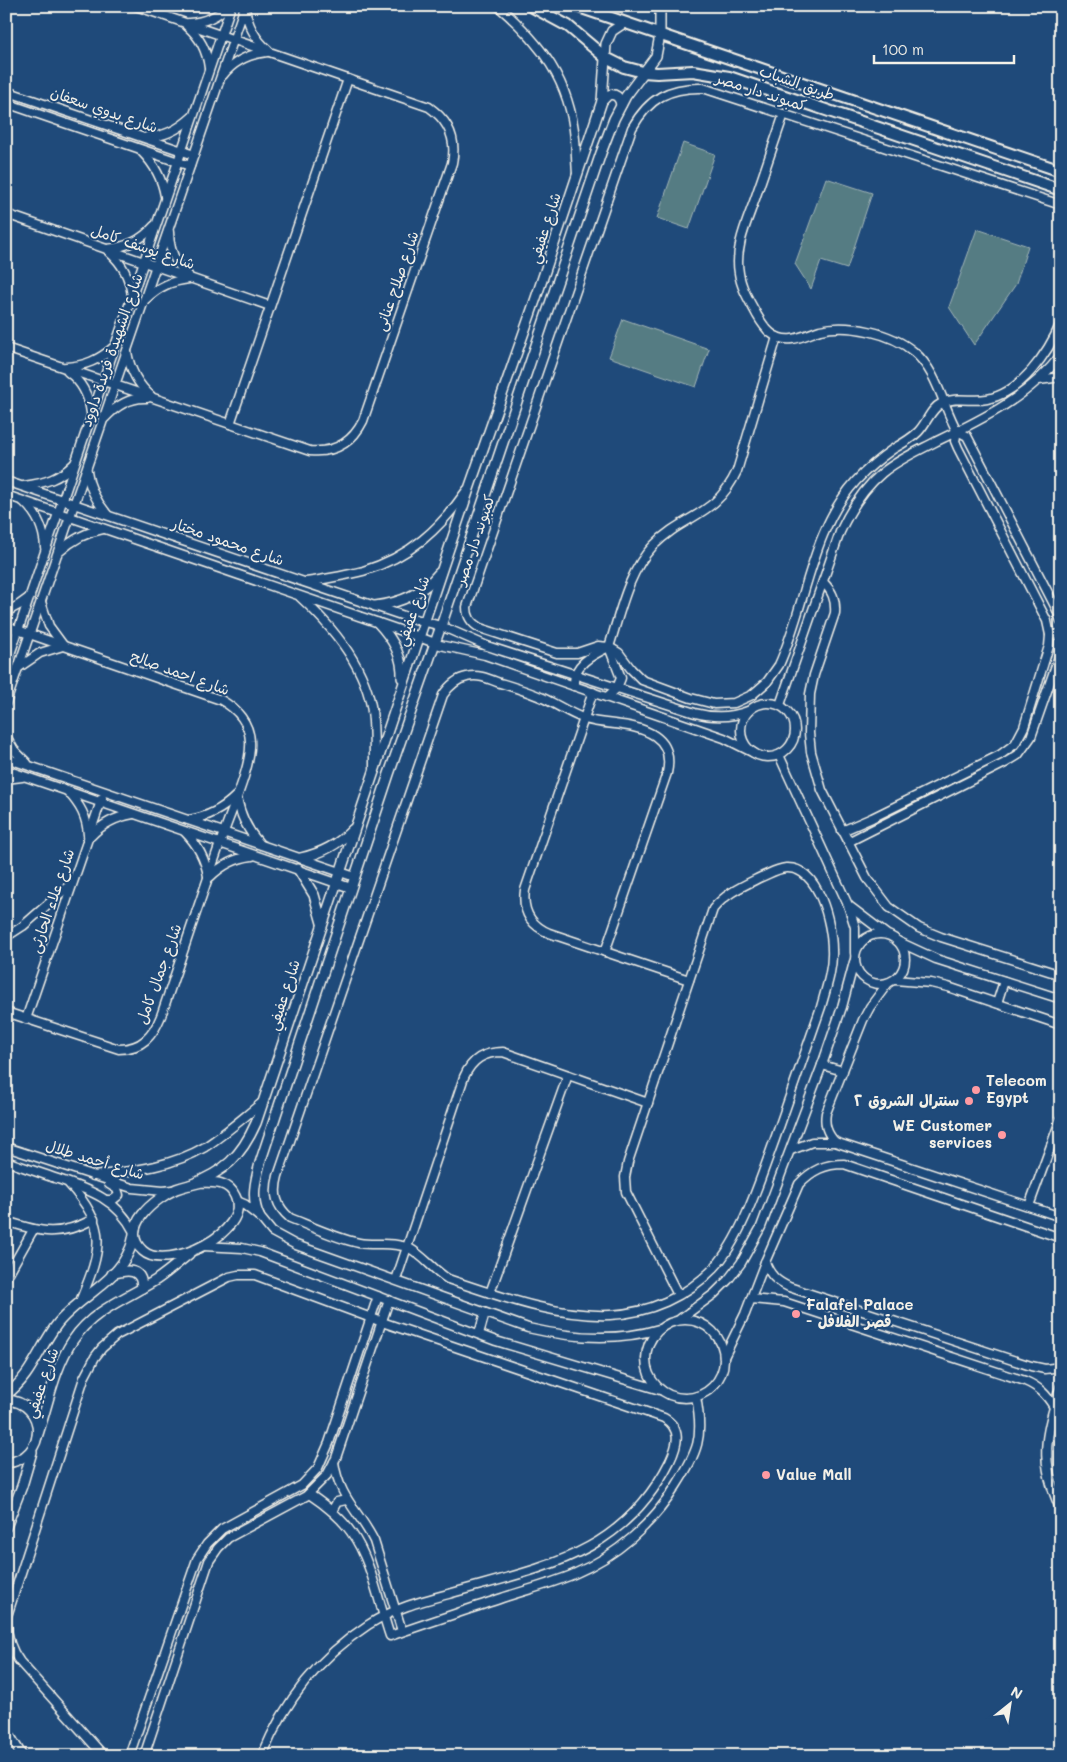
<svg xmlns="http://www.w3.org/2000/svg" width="1067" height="1762" font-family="Mali,'Playpen Sans Arabic',sans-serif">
	<rect width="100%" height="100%" fill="#1f4a7a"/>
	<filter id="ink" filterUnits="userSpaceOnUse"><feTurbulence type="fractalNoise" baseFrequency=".02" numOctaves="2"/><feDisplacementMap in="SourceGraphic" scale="10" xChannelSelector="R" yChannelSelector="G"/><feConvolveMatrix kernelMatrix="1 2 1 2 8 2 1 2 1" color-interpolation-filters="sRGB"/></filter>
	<g filter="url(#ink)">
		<g fill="#547c83" stroke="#a4b6b6">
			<path d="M683 143 715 154 689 229 657 218Z"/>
			<path d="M826 178 872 193 847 269 821 261 811 289 795 264Z"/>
			<path d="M977 229 1028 246 1016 284 974 345 949 307Z"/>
			<path d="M623 319 709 349 696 387 609 357Z"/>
		</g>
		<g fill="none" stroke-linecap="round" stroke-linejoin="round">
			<defs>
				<g id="minor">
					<path d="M498 6C541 43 570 81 575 139 576 150 576 162 577 174"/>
					<path d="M245 9C248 25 255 39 268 50"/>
					<path d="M189 23C204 22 217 17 227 6"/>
					<path d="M187 26C200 37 207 51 209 68"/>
					<path d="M223 75C234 61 249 54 267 52"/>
					<path d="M6 91 194 155"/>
					<path d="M6 103 190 166"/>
					<path d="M784 114C775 140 766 167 757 193 749 218 734 246 739 273 741 288 750 302 757 315 765 329 774 341 792 339 801 338 811 333 820 330 848 323 892 333 914 352 937 371 943 406 957 431L967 436 1057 610 1061 621"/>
					<path d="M147 137C165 137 179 129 192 117"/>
					<path d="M142 152C155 165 162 178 165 196"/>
					<path d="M1061 205 703 88C669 87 649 98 632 128L467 607C467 617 471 623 480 628L557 653H577L598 646 609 647 619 653 631 669 642 680 691 698 714 704 734 703 752 695 767 682 779 665C806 606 811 530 856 481 867 469 880 458 893 449 902 444 911 439 918 432 927 423 930 409 942 403 956 396 972 402 987 399 1021 393 1048 353 1061 323"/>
					<path d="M6 214 270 306"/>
					<path d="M169 232C169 249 175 264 188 275"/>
					<path d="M107 249C126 247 141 241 154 226"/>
					<path d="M109 252C123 264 129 277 132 295"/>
					<path d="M146 299C159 286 172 281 189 279"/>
					<path d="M6 348 310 451C335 453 352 443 363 421L452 163C457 139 449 121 429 107L136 6"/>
					<path d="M127 352C130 369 137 384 151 396"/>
					<path d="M66 367C85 366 99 360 114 347"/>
					<path d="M68 372C82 382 89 397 91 413"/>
					<path d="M1039 380 1061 377"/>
					<path d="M105 418C116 406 130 397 147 398"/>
					<path d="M230 424 348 79"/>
					<path d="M87 471C89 488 96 501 107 514"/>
					<path d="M6 481 407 617 441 626 487 646 695 713C714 718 730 718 748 711"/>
					<path d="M24 486C45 483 59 479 74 464"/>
					<path d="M6 495 411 634 440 645 485 655 724 738 754 753"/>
					<path d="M24 502C37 514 44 529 45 547"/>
					<path d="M59 552C72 540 86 532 103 529"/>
					<path d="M306 582C325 579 344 576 363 571 410 557 440 529 467 490"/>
					<path d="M823 582C832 591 836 599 835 613L814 675 810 694 809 733 811 752 822 790 867 878 889 907 919 928 941 937 1061 975"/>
					<path d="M300 597C335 629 370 671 373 721 374 736 374 752 374 767"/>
					<path d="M41 602 49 626 63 645"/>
					<path d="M6 612 19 605 30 597"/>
					<path d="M6 626 221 700C237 709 249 723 250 741 252 765 232 809 224 832 202 894 182 955 161 1016 153 1036 142 1049 119 1049L6 1012"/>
					<path d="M1050 635 1061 634"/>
					<path d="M6 666 231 6"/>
					<path d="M18 668 40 653 63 646"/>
					<path d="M574 686C572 665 592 655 609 647 620 613 628 572 653 546 684 514 716 517 737 471L777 337"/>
					<path d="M593 692 525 890C522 911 530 925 549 933L689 980"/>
					<path d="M607 697 617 688 621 678 609 647"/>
					<circle cx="768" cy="730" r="27"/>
					<path d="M6 703 245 6"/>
					<path d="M780 705 840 532C850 510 863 489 882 473 899 459 918 451 937 441 983 419 1030 396 1061 355"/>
					<path d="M6 736 14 750 27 763"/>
					<path d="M779 755 848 905 855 927V953"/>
					<path d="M6 758 355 877"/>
					<path d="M6 770 351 888"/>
					<path d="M6 779 22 777"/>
					<path d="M68 792C80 805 87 817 88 835"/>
					<path d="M237 797C240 815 247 830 260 844"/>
					<path d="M189 820C208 817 222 810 236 796"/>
					<path d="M842 831 872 818 1000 755 1015 744 1024 727 1049 646 1050 635 1047 621 958 448 955 441 957 431"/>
					<path d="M185 832C198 845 205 858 208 876"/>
					<path d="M91 836C103 823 116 817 133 814"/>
					<path d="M848 842 1005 763 1018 755 1031 737 1061 651"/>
					<path d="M210 877C222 865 235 858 252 856"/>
					<path d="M849 906 886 934"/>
					<circle cx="880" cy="959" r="25"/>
					<path d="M6 937 23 926 72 883"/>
					<path d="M897 941 936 959 1061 999"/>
					<path d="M605 952 667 773C670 759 668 745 655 736 635 722 607 726 585 719 571 714 559 706 547 700 531 692 513 687 497 682 487 678 477 674 467 677 456 679 449 686 443 695L278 1176C273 1194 276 1206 290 1218 310 1226 338 1239 359 1243 376 1246 392 1241 409 1248 424 1256 433 1270 448 1279 500 1296 554 1317 610 1315 649 1313 686 1297 714 1268 742 1238 761 1177 775 1139 790 1095 806 1051 821 1007 826 989 833 969 832 950 832 925 819 866 786 868 776 869 769 874 761 877 743 886 726 893 713 909L628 1162 625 1177 626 1192 678 1295"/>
					<path d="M895 980 931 983 948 987 1061 1025"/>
					<path d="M888 983 870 1007 863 1020 826 1113C824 1125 827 1133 835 1142L1061 1217"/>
					<path d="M997 1003 1004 981"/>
					<path d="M26 1019 102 798"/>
					<path d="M822 1065 843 1071"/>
					<path d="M6 1147 132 1188 163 1191 172 1190"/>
					<path d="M791 1150 812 1142H835"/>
					<path d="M6 1161C23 1167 40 1173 58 1179 90 1190 118 1200 134 1232"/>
					<path d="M93 1176C132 1171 171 1167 205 1147 225 1134 244 1117 263 1102"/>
					<path d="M69 1184C108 1227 102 1249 81 1299"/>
					<path d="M107 1200H113L119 1195 117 1189 109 1184"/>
					<path d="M1029 1206 1061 1118"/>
					<path d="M259 1216 272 1232 296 1245 528 1328C571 1338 616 1342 659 1329"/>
					<path d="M6 1221C42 1233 59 1237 94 1219"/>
					<path d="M203 1246 242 1248 260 1252 496 1341 660 1390"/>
					<path d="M765 1262C770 1275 776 1281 789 1287L1031 1366 1045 1369 1061 1367"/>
					<path d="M6 1278 33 1230"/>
					<path d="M396 1280 464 1077C472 1059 484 1052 503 1052L648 1103"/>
					<path d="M490 1293 568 1075"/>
					<path d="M751 1299 784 1302 1025 1381C1039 1387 1046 1394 1054 1407"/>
					<path d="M680 1319 714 1294 728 1280 741 1263 761 1227 822 1065 842 1007 854 962"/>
					<circle cx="685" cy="1359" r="39"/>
					<path d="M479 1334 485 1313"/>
					<path d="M724 1357 745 1314 765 1262 799 1184C812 1170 825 1164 844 1164L1061 1238"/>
					<path d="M334 1462C339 1498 359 1511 374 1541L402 1631"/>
					<path d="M309 1494C324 1504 340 1516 351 1532 371 1559 379 1604 390 1636 427 1623 464 1611 502 1598 526 1590 551 1584 574 1574 616 1556 652 1525 676 1486 698 1451 704 1438 696 1397"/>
					<path d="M332 1511 337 1502 346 1500"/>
					<path d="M104 1756 20 1662C9 1648 6 1633 7 1616L84 1378 95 1357 102 1348 117 1335 229 1277 238 1275H255L382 1322 664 1418C682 1429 678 1444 670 1461 623 1555 544 1567 452 1593 422 1601 394 1608 368 1625 319 1657 284 1702 262 1756"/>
					<path d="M129 1756 197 1559 207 1544 222 1529 302 1485 318 1468 329 1443 378 1296"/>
					<path d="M144 1756 209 1561 218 1548 228 1538 306 1496 327 1475 336 1458 389 1300"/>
				</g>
				<g id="tertiary">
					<path d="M602 101 608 95C615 93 620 97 621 105"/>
					<path d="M375 606C401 603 422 594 439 573"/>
					<path d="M378 623C393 639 403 656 402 678"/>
					<path d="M301 858C322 853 338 845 353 829"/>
					<path d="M298 869 314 895 322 923"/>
					<path d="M202 1182C215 1182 229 1182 235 1196 253 1231 167 1273 143 1251 117 1228 156 1198 176 1189 185 1186 193 1184 202 1182Z"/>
					<path d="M190 1185C224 1172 241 1157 256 1123L470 486 536 298 602 101 606 44 612 31 624 23"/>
					<path d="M238 1202 245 1205 259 1216"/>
					<path d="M259 1216C251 1198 255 1182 260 1163L389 774 441 626 601 153 614 119 626 96 656 56 660 35V6"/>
					<path d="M112 1274C128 1269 142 1268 142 1288"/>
					<path d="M1061 1387C1045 1434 1039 1462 1061 1509"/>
					<path d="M6 1395C32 1376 39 1347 58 1323 79 1297 117 1282 130 1249 132 1245 133 1239 134 1234"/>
					<path d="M6 1400C48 1402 48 1459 6 1463"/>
					<path d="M37 1437C48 1405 54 1368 73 1340 93 1310 127 1298 156 1280 168 1272 178 1263 189 1254"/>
					<path d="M6 1527 22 1486 32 1452"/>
					<path d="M6 1730 22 1756"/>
				</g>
				<g id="secondary">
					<path d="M531 6 568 26 606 58 624 67 643 72 657 73 693 71 729 77 1061 190"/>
					<path d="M576 6 1061 171"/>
				</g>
			</defs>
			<use href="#minor" stroke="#f4f1e8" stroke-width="11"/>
			<use href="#tertiary" stroke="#f4f1e8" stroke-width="12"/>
			<use href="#secondary" stroke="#f4f1e8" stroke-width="14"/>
			<use href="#minor" stroke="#1f4a7a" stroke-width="8"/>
			<use href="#tertiary" stroke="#1f4a7a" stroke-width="9"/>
			<use href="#secondary" stroke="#1f4a7a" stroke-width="10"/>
		</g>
	</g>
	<g fill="#ff9aa2" stroke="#1f4a7a" stroke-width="2">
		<circle cx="976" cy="1090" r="5"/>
		<circle cx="969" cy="1101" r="5"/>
		<circle cx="1002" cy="1135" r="5"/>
		<circle cx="796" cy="1314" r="5"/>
		<circle cx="766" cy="1475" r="5"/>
	</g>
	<g text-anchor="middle" stroke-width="4" stroke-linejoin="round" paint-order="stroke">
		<g font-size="15" fill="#f4f1e8" stroke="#1f4a7a">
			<text transform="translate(797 83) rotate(19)" y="5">طريق الشباب</text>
			<text transform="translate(761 92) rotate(18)" y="5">كمبوند دار مصر</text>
			<text transform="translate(104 110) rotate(19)" y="5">شارع بدوي سعفان</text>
			<text transform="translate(545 228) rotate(-72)" y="5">شارع عفيفي</text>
			<text transform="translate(143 247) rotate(19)" y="5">شارع يوسف كامل</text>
			<text transform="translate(397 281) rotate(-71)" y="5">شارع صلاح عنانى</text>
			<text transform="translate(112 350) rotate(-71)" y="5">شارع الشهيدة فريدة داوود</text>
			<text transform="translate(475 540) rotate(-71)" y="5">كمبوند دار مصر</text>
			<text transform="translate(228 542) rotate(19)" y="5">شارع محمود مختار</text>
			<text transform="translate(413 611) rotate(-71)" y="5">شارع عفيفي</text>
			<text transform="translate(180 673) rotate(20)" y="5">شارع احمد صالح</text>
			<text transform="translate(52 901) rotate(-71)" y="5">شارع علاء الحارثى</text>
			<text transform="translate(159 974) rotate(-70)" y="5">شارع جمال كامل</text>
			<text transform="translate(284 995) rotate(-72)" y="5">شارع عفيفي</text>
			<text transform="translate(95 1160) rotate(17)" y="5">شارع أحمد طلال</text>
			<text transform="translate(42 1383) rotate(-71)" y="5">شارع عفيفي</text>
		</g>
		<g font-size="15" font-weight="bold" fill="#f4f1e8" stroke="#1f4a7a" text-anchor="start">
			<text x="986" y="1086">Telecom<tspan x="986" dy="17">Egypt</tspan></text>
			<text x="959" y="1106" text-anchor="end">سنترال الشروق ٢</text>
			<text x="992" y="1131" text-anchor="end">WE Customer<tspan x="992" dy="17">services</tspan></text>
			<text x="806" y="1310">Falafel Palace<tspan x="806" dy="17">- قصر الفلافل</tspan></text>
			<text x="776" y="1480">Value Mall</text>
		</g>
	</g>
	<rect width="1067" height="1762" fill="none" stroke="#1f4a7a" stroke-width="25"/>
	<rect x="12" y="12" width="1042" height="1737" fill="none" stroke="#f4f1e8" stroke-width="2" filter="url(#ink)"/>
	<g transform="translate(1010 1704) rotate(30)" stroke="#1f4a7a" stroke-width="4" paint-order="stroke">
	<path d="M0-4L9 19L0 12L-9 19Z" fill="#f4f1e8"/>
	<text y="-8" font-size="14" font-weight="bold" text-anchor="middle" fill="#f4f1e8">N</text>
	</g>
	<path d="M874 55v8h140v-8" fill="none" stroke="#f4f1e8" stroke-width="2.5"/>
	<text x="882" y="55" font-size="15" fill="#f4f1e8" stroke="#1f4a7a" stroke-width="4" paint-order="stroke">100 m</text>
</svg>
